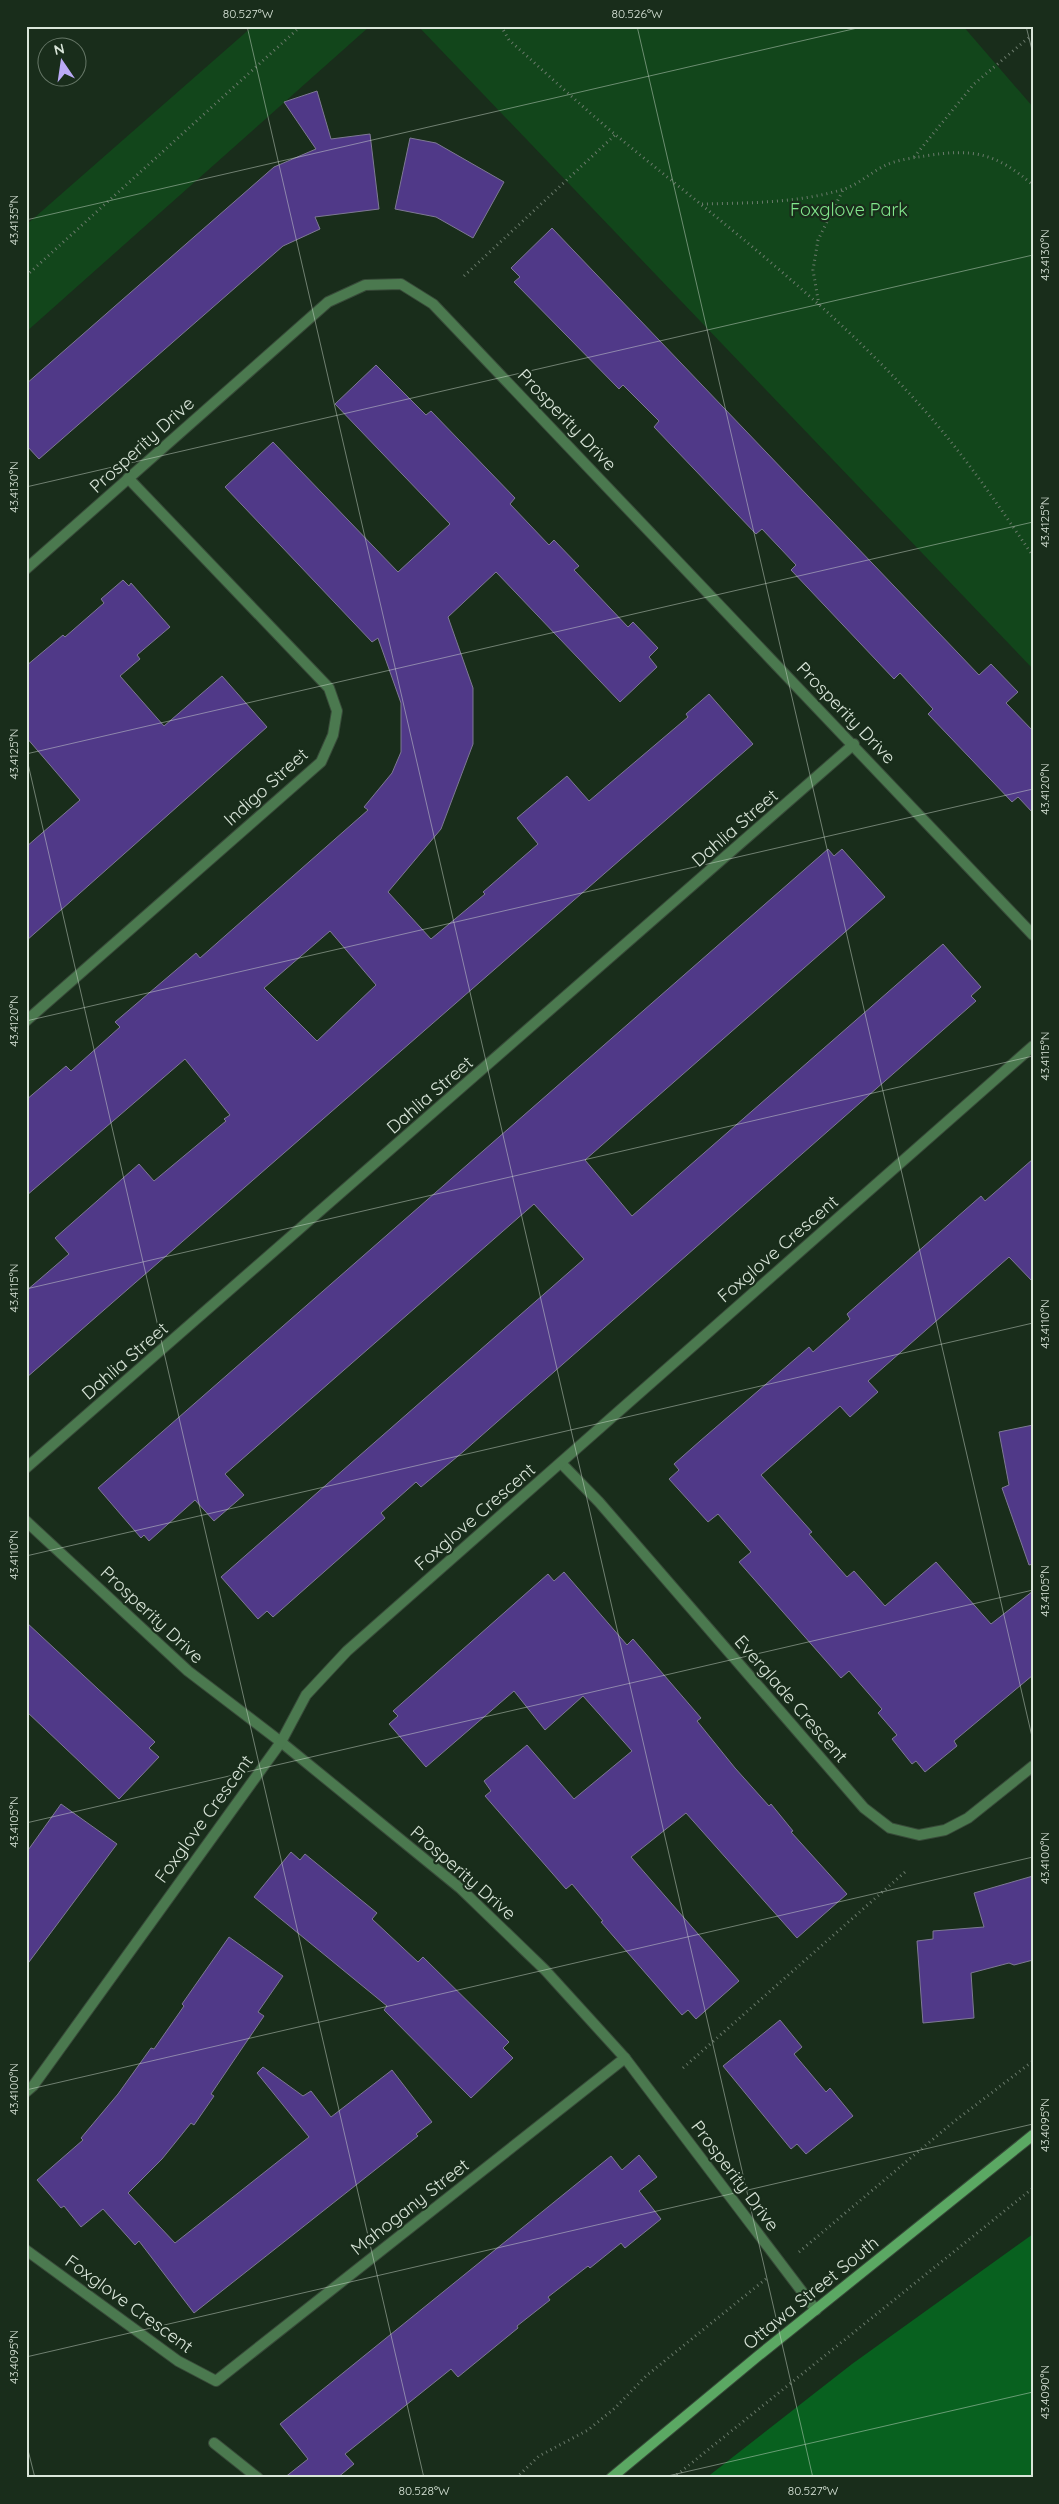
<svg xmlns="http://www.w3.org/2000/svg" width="1059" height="2504" font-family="Quicksand,sans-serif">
	<rect width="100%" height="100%" fill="#192d1b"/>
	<g fill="#12461b">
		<path d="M253 26H370L26 332V225Z"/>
		<path d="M418 26H963L1033 107V669Z"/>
	</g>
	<path fill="#08611f" d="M1033 2234V2478H706L852 2364Z"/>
	<g fill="#503988" stroke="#7e7994" fill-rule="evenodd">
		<path d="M317 91 331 139 370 134 379 209 315 217 320 229 283 246 39 459 26 445V384L274 167 316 149 284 102Z"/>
		<path d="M410 138 436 143 504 182 473 238 436 217 395 209Z"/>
		<path d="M552 228 979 675 991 664 1018 692 1006 703 1033 731V813L1018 797 1012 802 928 714 933 709 900 673 894 679 791 570 796 565 762 529 756 534 654 427 659 421 623 385 619 389 514 282 520 277 511 268Z"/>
		<path d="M376 365 426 415 431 411 515 498 510 504 549 545 554 540 579 566 574 570 628 627 633 622 658 648 649 657 657 667 620 702 496 572 448 617 473 688V744L441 829 388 892 431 939 485 894 483 892 538 844 517 818 567 776 589 801 688 717 686 714 709 694 753 744 26 1378V1291L69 1254 55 1238 139 1164 154 1181 226 1121 224 1119 230 1115 185 1059 26 1196V1100L66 1066 71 1071 120 1027 115 1022 196 953 200 958 368 810 364 807 392 773 401 752V703L378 638 372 642 225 487 273 442 398 572 450 524 335 404ZM330 931 376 985 317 1041 264 988Z"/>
		<path d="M123 580 129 586 131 583 170 627 137 655 140 659 120 676 164 726 222 676 267 727 26 941V847L80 800 26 737V666L63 635 65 637 104 603 101 599Z"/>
		<path d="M828 849 834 856 842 849 885 897 585 1160 632 1216 943 944 981 987 971 996 976 1001 464 1451 421 1487 416 1482 381 1513 385 1518 273 1617 267 1611 258 1619 221 1577 584 1259 534 1204 225 1474 244 1495 214 1521 195 1500 149 1541 144 1535 141 1538 98 1488Z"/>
		<path d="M1033 1159V1282L1009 1257 868 1381 878 1392 850 1417 840 1406 761 1475 812 1532 809 1534 847 1577 854 1571 885 1606 936 1562 991 1624 1033 1591V1675L954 1741 957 1746 925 1772 916 1761 912 1764 892 1739 897 1735 878 1713 882 1709 849 1671 841 1678 739 1562 751 1552 718 1514 708 1522 669 1479 679 1470 674 1464 700 1441 809 1347 813 1352 850 1319 847 1314 981 1196 985 1201Z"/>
		<path d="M1033 1425V1564L1029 1565 1002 1488 1009 1485 999 1432Z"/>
		<path d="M564 1572 627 1645 633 1639 701 1718 697 1721 735 1768 769 1806 771 1804 793 1831 791 1832 847 1894 797 1938 686 1813 631 1857 739 1981 696 2019 688 2010 682 2015 601 1922 603 1921 572 1884 566 1889 485 1796 491 1791 484 1781 527 1745 574 1799 632 1751 583 1696 545 1730 514 1691 426 1767 389 1724 398 1716 393 1711 548 1574 554 1581Z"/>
		<path d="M26 1622 155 1742 149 1748 159 1757 119 1799 26 1711Z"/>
		<path d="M61 1804 117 1844 26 1966V1853Z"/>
		<path d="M291 1852 300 1860 305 1854 377 1913 372 1919 418 1962 423 1957 509 2042 503 2048 513 2058 471 2098 384 2010 387 2006 254 1897Z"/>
		<path d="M1033 1876V1960L1014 1965 1009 1963 971 1973 974 2018 923 2023 917 1941 933 1939V1931L984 1927 974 1893Z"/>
		<path d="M229 1937 283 1976 258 2012 264 2016 211 2094 214 2096 194 2125 191 2123 162 2159 128 2193 175 2243 309 2137 257 2073 263 2067 303 2096 311 2091 331 2117 392 2070 432 2122 416 2134 418 2136 194 2313 139 2241 135 2245 103 2209 81 2227 64 2206 61 2208 37 2180 83 2140 81 2138 118 2094 151 2048 154 2049 184 2006 182 2004Z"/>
		<path d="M780 2020 802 2047 794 2054 826 2092 830 2088 853 2116 806 2154 797 2144 791 2149 723 2066Z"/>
		<path d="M639 2155 657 2177 639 2191 661 2219 625 2248 621 2243 590 2268 588 2266 548 2297 550 2300 517 2326 518 2328 458 2377 451 2369 345 2454 354 2464 337 2478H284L308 2459 280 2424 611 2156 622 2170Z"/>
	</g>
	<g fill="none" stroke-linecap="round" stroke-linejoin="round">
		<defs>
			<g id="street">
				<path d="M26 569 328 302 365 285 401 284 433 304 1033 935"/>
				<path d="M26 1021 321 762 333 735 337 711 329 688 128 478"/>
				<path d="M561 1463 599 1502 864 1808 890 1828 919 1835 945 1830 968 1818 1033 1766"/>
				<path d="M26 1468 854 744"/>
				<path d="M26 1521 188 1671 281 1742 460 1888 545 1970 625 2058 816 2310"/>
				<path d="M26 2092 33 2086 281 1742 306 1695 347 1651 1033 1046"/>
				<path d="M26 2250 178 2361 216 2381 625 2058"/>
				<path d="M214 2443 258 2478"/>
			</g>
			<path id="secondary" d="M611 2478 758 2356 1033 2135"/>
		</defs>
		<use href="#street" stroke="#384a39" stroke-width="12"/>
		<use href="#secondary" stroke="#384a39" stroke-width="12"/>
		<g stroke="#6a7a6b" stroke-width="3" stroke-dasharray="1 4" stroke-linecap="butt">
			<path d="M501 26 509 40C545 72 580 105 617 136 725 225 840 312 932 419 969 462 1001 509 1033 556"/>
			<path d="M914 157 974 84 1033 34"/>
			<path d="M702 204C748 203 797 203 841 190 857 186 870 173 884 166 896 160 912 158 925 156 973 148 996 153 1033 185"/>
			<path d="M26 276 301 26"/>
			<path d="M464 276 616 134"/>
			<path d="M819 305 813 270 818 240 843 190"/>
			<path d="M683 2068 905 1872"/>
			<path d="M799 2252 951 2124 1033 2061"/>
			<path d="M516 2478 539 2456 588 2430 615 2408 646 2376 767 2278"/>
			<path d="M673 2478 1033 2188"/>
		</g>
		<use href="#street" stroke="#4b794f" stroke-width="10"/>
		<use href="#secondary" stroke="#5ba863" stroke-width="10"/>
	</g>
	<path fill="none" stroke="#d9e5d9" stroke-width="1" stroke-opacity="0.45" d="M247 26 813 2478M637 26 1033 1741M1026 26 1033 54M26 220 866 26M26 487 1033 255M26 754 1033 522M26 755 424 2478M26 1021 1033 789M26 1289 1033 1056M26 1556 1033 1323M26 1823 1033 1590M26 2090 1033 1857M26 2357 1033 2124M26 2442 35 2478M659 2478 1033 2392"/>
	<g text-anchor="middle" stroke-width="4.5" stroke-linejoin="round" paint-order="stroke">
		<g font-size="18" fill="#82e68c" stroke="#192d1b">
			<text x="849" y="216">Foxglove Park</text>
		</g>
		<g font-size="18" fill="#d9e5d9" stroke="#192d1b">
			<text transform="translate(567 420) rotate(46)" y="6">Prosperity Drive</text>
			<text transform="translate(142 445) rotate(-42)" y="6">Prosperity Drive</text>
			<text transform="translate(846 713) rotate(46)" y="6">Prosperity Drive</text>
			<text transform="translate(266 787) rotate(-42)" y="6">Indigo Street</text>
			<text transform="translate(735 828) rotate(-41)" y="6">Dahlia Street</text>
			<text transform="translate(430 1095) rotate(-41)" y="6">Dahlia Street</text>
			<text transform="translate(778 1249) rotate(-41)" y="6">Foxglove Crescent</text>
			<text transform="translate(125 1361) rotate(-41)" y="6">Dahlia Street</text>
			<text transform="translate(475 1517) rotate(-41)" y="6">Foxglove Crescent</text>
			<text transform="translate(152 1615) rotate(43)" y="6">Prosperity Drive</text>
			<text transform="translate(791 1699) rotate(49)" y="6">Everglade Crescent</text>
			<text transform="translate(204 1819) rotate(-54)" y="6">Foxglove Crescent</text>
			<text transform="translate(463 1873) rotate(41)" y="6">Prosperity Drive</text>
			<text transform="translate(735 2176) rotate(53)" y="6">Prosperity Drive</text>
			<text transform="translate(410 2207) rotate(-38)" y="6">Mahogany Street</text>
			<text transform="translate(811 2293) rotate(-39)" y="6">Ottawa Street South</text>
			<text transform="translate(129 2304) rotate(36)" y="6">Foxglove Crescent</text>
		</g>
	</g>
	<rect width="1059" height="2504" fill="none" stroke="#192d1b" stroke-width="55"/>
	<g transform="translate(62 62) rotate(347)"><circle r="24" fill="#192d1b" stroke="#667767"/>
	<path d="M0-4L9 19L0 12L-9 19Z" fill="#baaaf6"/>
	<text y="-8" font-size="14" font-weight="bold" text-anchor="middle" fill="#d9e5d9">N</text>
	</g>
	<rect x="28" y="28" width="1004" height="2448" fill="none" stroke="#d9e5d9" stroke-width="2"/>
	<g font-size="12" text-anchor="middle" fill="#d9e5d9">
		<text x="248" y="18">80.527°W</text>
		<text x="637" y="18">80.526°W</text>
		<text transform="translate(14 220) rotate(-90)" y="4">43.4135°N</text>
		<text transform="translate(1045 255) rotate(-90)" y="4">43.4130°N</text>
		<text transform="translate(14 487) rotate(-90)" y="4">43.4130°N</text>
		<text transform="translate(1045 522) rotate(-90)" y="4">43.4125°N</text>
		<text transform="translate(14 754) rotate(-90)" y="4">43.4125°N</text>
		<text transform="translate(1045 789) rotate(-90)" y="4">43.4120°N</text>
		<text transform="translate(14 1021) rotate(-90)" y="4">43.4120°N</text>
		<text transform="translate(1045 1056) rotate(-90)" y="4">43.4115°N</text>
		<text transform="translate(14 1288) rotate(-90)" y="4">43.4115°N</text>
		<text transform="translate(1045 1324) rotate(-90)" y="4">43.4110°N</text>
		<text transform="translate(14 1555) rotate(-90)" y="4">43.4110°N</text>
		<text transform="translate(1045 1591) rotate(-90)" y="4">43.4105°N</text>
		<text transform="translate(14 1822) rotate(-90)" y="4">43.4105°N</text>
		<text transform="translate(1045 1858) rotate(-90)" y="4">43.4100°N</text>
		<text transform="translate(14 2089) rotate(-90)" y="4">43.4100°N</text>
		<text transform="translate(1045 2125) rotate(-90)" y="4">43.4095°N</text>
		<text transform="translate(14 2357) rotate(-90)" y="4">43.4095°N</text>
		<text transform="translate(1045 2392) rotate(-90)" y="4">43.4090°N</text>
		<text x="424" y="2495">80.528°W</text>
		<text x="813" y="2495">80.527°W</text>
	</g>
</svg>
